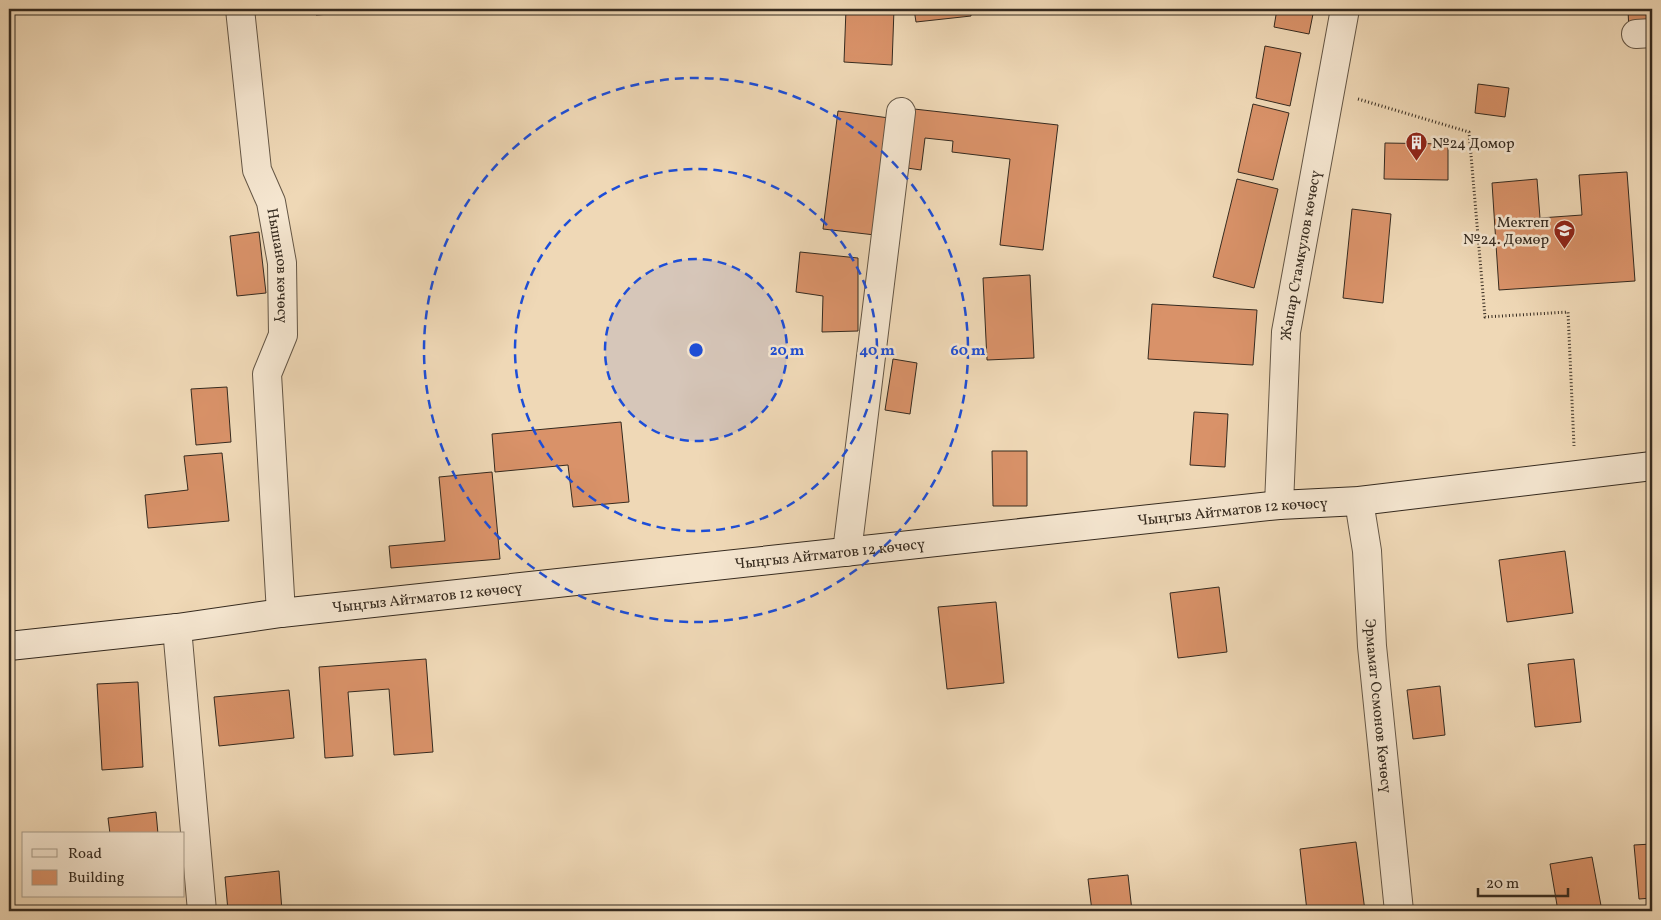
<svg xmlns="http://www.w3.org/2000/svg" width="1661" height="920" font-family="Vollkorn,serif">
	<rect width="100%" height="100%" fill="#efd8b6"/>
	<filter id="stains"><feTurbulence type="fractalNoise" baseFrequency=".004" numOctaves="4"/><feColorMatrix values="0 0 0 0 .2 0 0 0 0 .09 0 0 0 0 .02 0 0 0 .5 -.17"/></filter>
	<radialGradient id="worn" r=".72"><stop offset=".6" stop-color="#630" stop-opacity="0"/><stop offset="1" stop-color="#630" stop-opacity=".3"/></radialGradient>
	<g fill="#d99269" stroke="#352a1f">
		<path d="M315 9H375V11L316 15Z"/>
		<path d="M846 9H894L892 65 844 62Z"/>
		<path d="M914 9H971V16L916 22Z"/>
		<path d="M1277 9H1314L1309 34 1274 27Z"/>
		<path d="M1628 9H1652V33L1629 34Z"/>
		<path d="M1265 46 1301 53 1290 106 1256 98Z"/>
		<path d="M9 71 13 94H9Z"/>
		<path d="M1478 84 1509 88 1505 117 1475 113Z"/>
		<path d="M1253 104 1289 113 1273 180 1238 172Z"/>
		<path d="M914 109 1058 125 1043 250 1000 245 1010 159 952 152 953 141 925 138 921 170 907 168Z"/>
		<path d="M838 111 889 118 875 235 823 229Z"/>
		<path d="M1385 143 1448 144V180L1384 179Z"/>
		<path d="M1627 172 1635 281 1499 290 1492 183 1537 179 1540 218 1582 215 1579 175Z"/>
		<path d="M1237 179 1278 189 1254 288 1213 277Z"/>
		<path d="M1352 209 1391 214 1383 303 1343 298Z"/>
		<path d="M259 232 266 293 237 296 230 236Z"/>
		<path d="M800 252 858 258V331L822 332 823 296 796 292Z"/>
		<path d="M1030 275 1034 358 987 360 983 278Z"/>
		<path d="M1152 304 1257 310 1253 365 1148 359Z"/>
		<path d="M893 359 917 363 910 414 885 410Z"/>
		<path d="M227 387 231 442 196 445 191 389Z"/>
		<path d="M1194 412 1228 414 1225 467 1190 465Z"/>
		<path d="M621 422 629 502 573 507 568 465 495 472 492 434Z"/>
		<path d="M992 451H1027V506H993Z"/>
		<path d="M222 453 229 521 148 528 145 495 188 490 184 456Z"/>
		<path d="M492 472 500 559 391 568 389 546 445 541 439 477Z"/>
		<path d="M1565 551 1573 613 1507 622 1499 560Z"/>
		<path d="M1219 587 1227 652 1178 658 1170 593Z"/>
		<path d="M996 602 1004 683 947 689 938 607Z"/>
		<path d="M426 659 433 752 394 755 389 689 348 692 353 756 325 758 319 667Z"/>
		<path d="M1574 659 1581 722 1535 727 1528 664Z"/>
		<path d="M138 682 143 767 102 770 97 684Z"/>
		<path d="M1440 686 1445 735 1413 739 1407 690Z"/>
		<path d="M289 690 294 738 219 746 214 697Z"/>
		<path d="M156 812 158 834H110L108 818Z"/>
		<path d="M1356 842 1365 911H1307L1300 849Z"/>
		<path d="M1652 844V898L1639 899 1634 845Z"/>
		<path d="M1592 857 1602 911H1558L1550 864Z"/>
		<path d="M279 871 282 911H228L225 877Z"/>
		<path d="M1128 875 1132 911H1092L1088 879Z"/>
	</g>
	<g fill="none" stroke-linecap="round" stroke-linejoin="round">
		<defs>
			<g id="street">
				<path id="s1" d="M240 9 257 170 271 202 282 263 283 335 267 374 281 613"/>
				<path d="M1636 34 1652 33"/>
				<path id="s2" d="M1359 501 1367 551 1372 646 1399 911"/>
				<path id="s3" d="M1279 505 1286 332 1345 9"/>
				<path d="M847 552 901 112"/>
				<path d="M177 628 202 911"/>
			</g>
			<g id="secondary">
				<path id="s4" d="M9 646 177 628 281 613 1279 505 1359 501 1652 466"/>
			</g>
		</defs>
		<use href="#street" stroke="#645645" stroke-width="30"/>
		<use href="#secondary" stroke="#352a1f" stroke-width="30"/>
		<path stroke="#352a1f" stroke-width="3" stroke-dasharray="1 2.5" stroke-linecap="butt" d="M1358 99 1469 132 1485 317 1568 312 1574 446"/>
		<use href="#street" stroke="#f5e6d0" stroke-width="28"/>
		<use href="#secondary" stroke="#f5e6d0" stroke-width="28"/>
	</g>
	<circle cx="696" cy="350" r="91" fill="#1d4ed8" fill-opacity=".12"/>
	<g fill="none" stroke="#1d4ed8" stroke-width="2.5" stroke-dasharray="9 6">
		<circle cx="696" cy="350" r="91"/>
		<circle cx="696" cy="350" r="181"/>
		<circle cx="696" cy="350" r="272"/>
	</g>
	<defs>
		<symbol id="building-pin" viewBox="-11 -11 22 30"><path d="M0 17L-7.5 6A9.5 9.5 0 1 1 7.5 6Z" fill="#8f2418" stroke="#f5e6d0"/><path d="M-4-6H4V6H1V3H-1V6H-4ZM-2.5-4.3h1.7v1.8h-1.7ZM.8-4.3h1.7v1.8H.8ZM-2.5-1h1.7V.8h-1.7ZM.8-1h1.7V.8H.8Z" fill="#fff"/></symbol>
		<symbol id="school-pin" viewBox="-11 -11 22 30"><path d="M0 17L-7.5 6A9.5 9.5 0 1 1 7.5 6Z" fill="#8f2418" stroke="#f5e6d0"/><path d="M0-5L7-2L0 1L-7-2ZM-4 1L0 2.5L4 1V4Q0 6-4 4Z" fill="#fff"/></symbol>
	</defs>
	<g fill-rule="evenodd">
		<use href="#building-pin" x="1404" y="130" width="25" height="34"/>
		<use href="#school-pin" x="1552" y="218" width="25" height="34"/>
	</g>
	<g text-anchor="middle" stroke-width="5" stroke-linejoin="round" paint-order="stroke">
		<g font-size="15" fill="#352a1f" stroke="#f5e6d0" text-anchor="start">
			<text x="1432" y="148">№24 Домор</text>
			<text x="1549" y="227" text-anchor="end">Мектеп<tspan x="1549" dy="17">№24. Дөмөр</tspan></text>
		</g>
		<g font-size="15" fill="#352a1f" stroke="#f5e6d0">
			<text dy="5" stroke="none"><textPath href="#s3" startOffset="251">Жапар Стамкулов көчөсү</textPath></text>
			<text dy="5" stroke="none"><textPath href="#s1" startOffset="261">Нышанов көчөсү</textPath></text>
			<text dy="5" stroke="none"><textPath href="#s4" startOffset="1231">Чыңгыз Айтматов 12 көчөсү</textPath></text>
			<text dy="5" stroke="none"><textPath href="#s4" startOffset="826">Чыңгыз Айтматов 12 көчөсү</textPath></text>
			<text dy="5" stroke="none"><textPath href="#s4" startOffset="421">Чыңгыз Айтматов 12 көчөсү</textPath></text>
			<text dy="5" stroke="none"><textPath href="#s2" startOffset="206">Эрмамат Осмонов Көчөсү</textPath></text>
		</g>
	</g>
	<circle cx="696" cy="350" r="8" fill="#1d4ed8" stroke="#f5e6d0" stroke-width="2.5"/>
	<g font-size="15" text-anchor="middle" font-weight="bold" fill="#1d4ed8" stroke="#f5e6d0" stroke-width="5" stroke-linejoin="round" paint-order="stroke">
		<text x="787" y="355">20 m</text>
		<text x="877" y="355">40 m</text>
		<text x="968" y="355">60 m</text>
	</g>
	<rect width="1661" height="920" fill="none" stroke="#efd8b6" stroke-width="30"/>
	<rect x="10" y="10" width="1641" height="900" fill="none" stroke="#352a1f" stroke-width="2.5"/>
	<rect x="15" y="15" width="1631" height="890" fill="none" stroke="#352a1f"/>
	<rect x="22" y="832" width="162" height="65" fill="#f5e6d0" stroke="#a89b89"/>
	<rect x="32" y="849" width="25" height="8" fill="#f5e6d0" stroke="#a89b89"/>
	<text x="68" y="858" font-size="15" fill="#352a1f">Road</text>
	<rect x="32" y="870" width="25" height="15" fill="#d99269" stroke="#a89b89"/>
	<text x="68" y="882" font-size="15" fill="#352a1f">Building</text>
	<path d="M1478 888v8h90v-8" fill="none" stroke="#352a1f" stroke-width="2.5"/>
	<text x="1486" y="888" font-size="15" fill="#352a1f" stroke="#f5e6d0" stroke-width="4" paint-order="stroke">20 m</text>
	<rect width="100%" height="100%" filter="url(#stains)"/>
	<rect width="100%" height="100%" fill="url(#worn)"/>
</svg>
